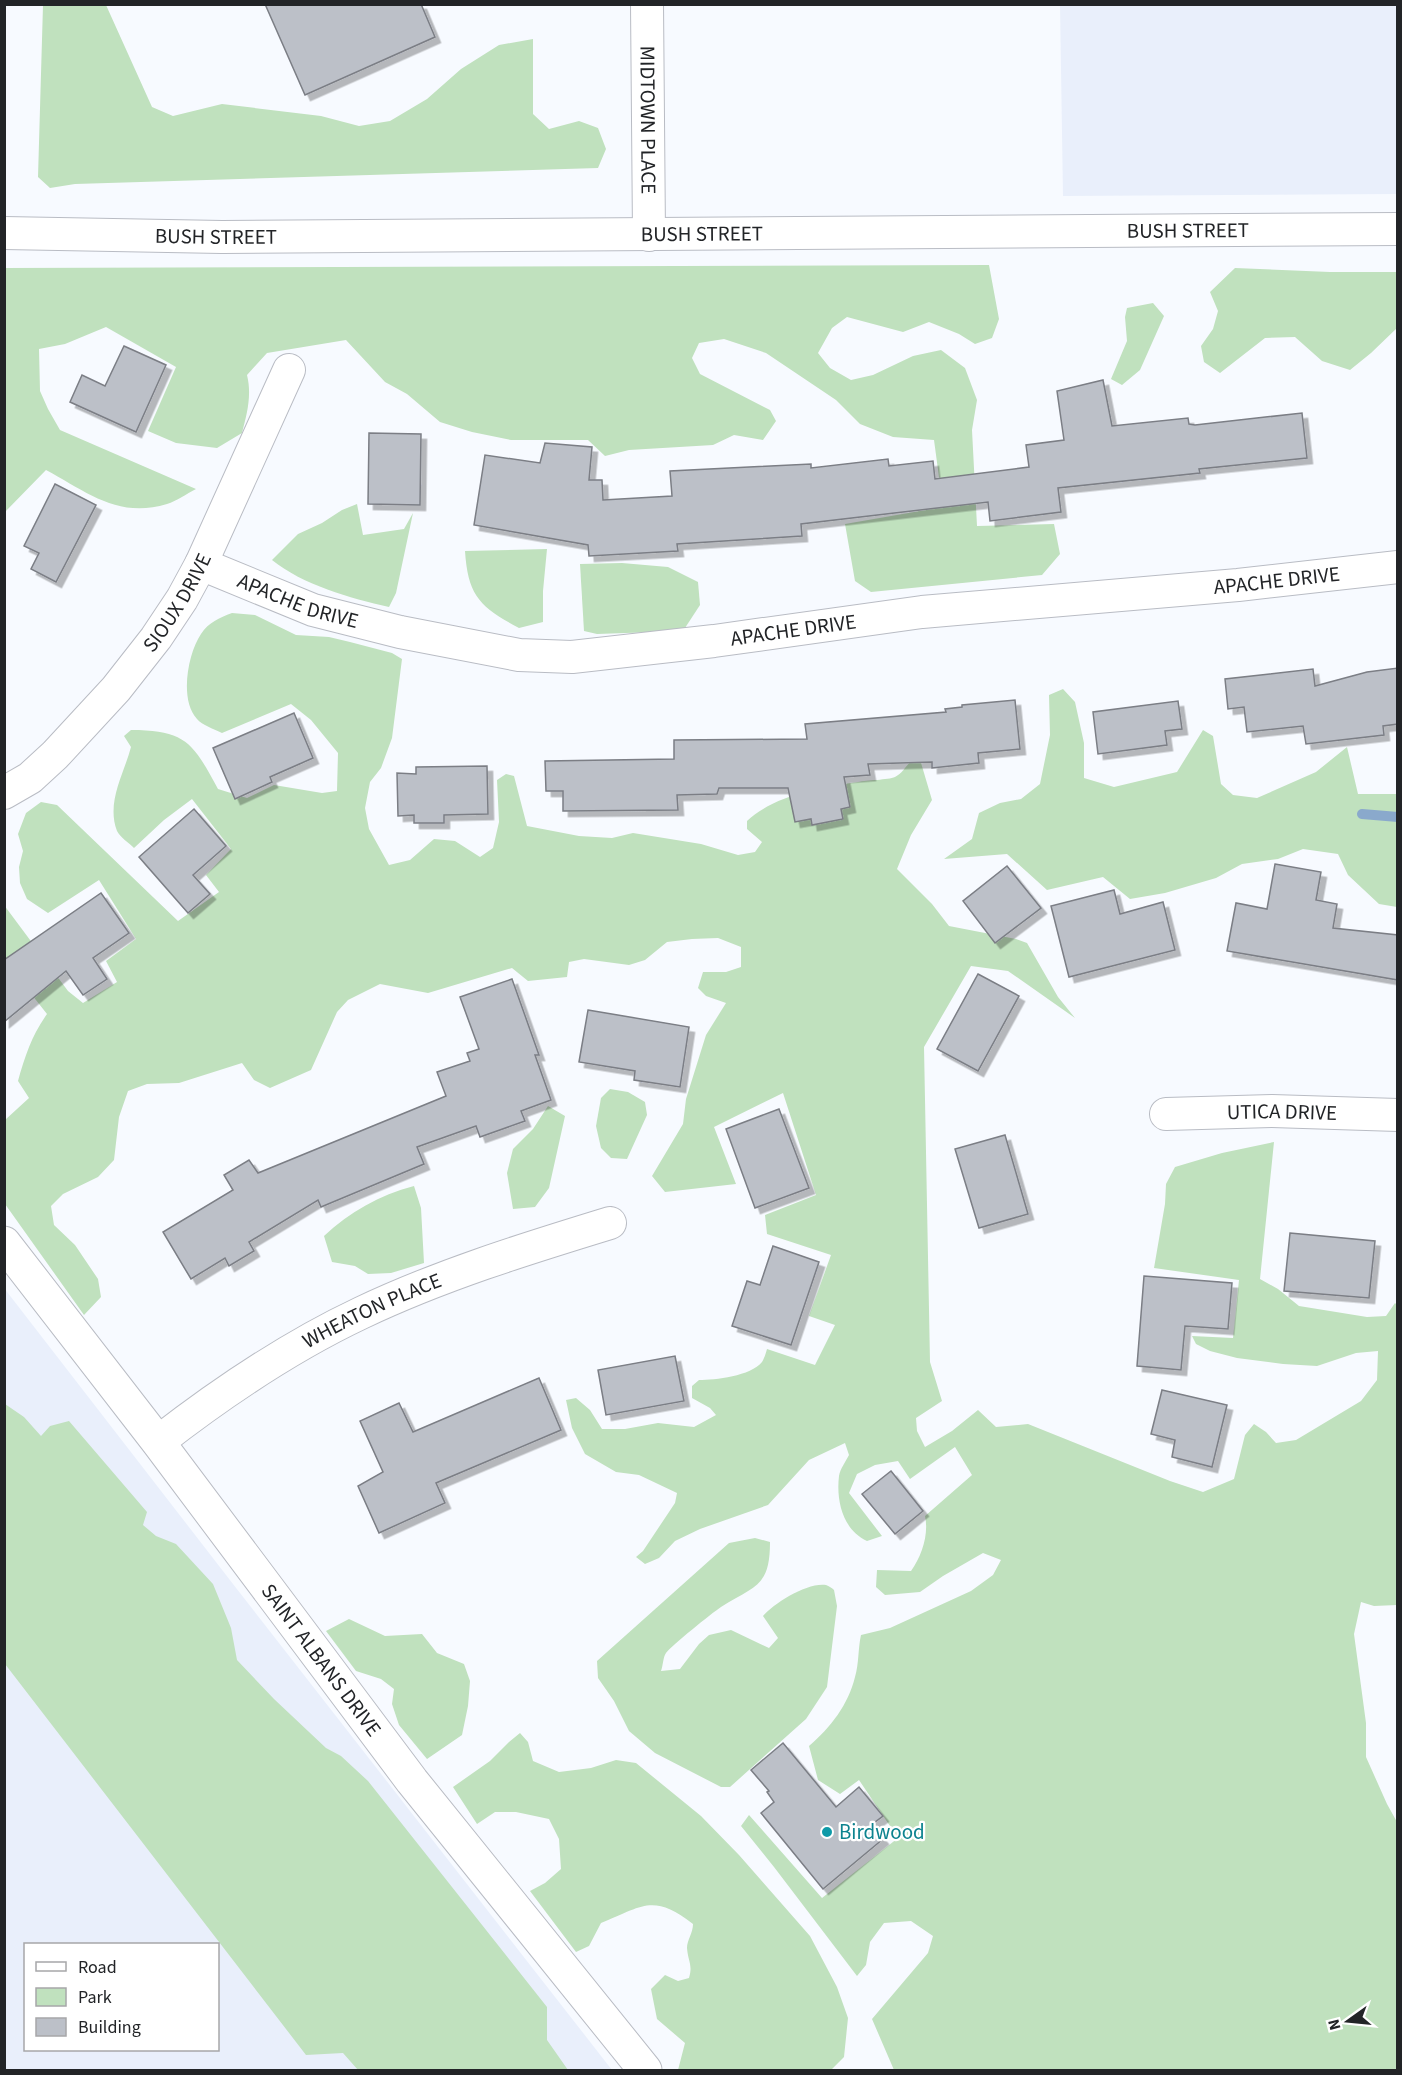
<svg xmlns="http://www.w3.org/2000/svg" width="1402" height="2075" font-family="'Source Sans 3',sans-serif">
	<defs>
		<filter id="shadow"><feDropShadow dx="5.5" dy="5.5" stdDeviation="0" flood-color="#0004"/></filter>
	</defs>
	<rect width="100%" height="100%" fill="#f7faff"/>
	<g fill="#e9effb" fill-rule="evenodd">
		<path d="M1060 5H1397V194L1063 196Z"/>
		<path d="M4 1288 233 1584 612 2070H5ZM26 1944H218V2050H26Z"/>
	</g>
	<g fill="#c0e1be">
		<path d="M43 5H106L152 107 173 116 222 104 321 116 359 126 390 121 427 99 461 69 499 45 533 39V114L549 129 579 121 598 128 606 149 598 168 75 184 50 188 38 177Z"/>
		<path d="M989 265 999 319 992 338 975 344 959 334 929 322 903 332 847 317 832 328 818 353 830 368 851 380 873 375 913 356 941 350 965 368 977 400 972 430 977 526 1054 524 1060 554 1042 575 871 592 855 581 845 524 943 507 934 440 893 437 860 424 836 400 766 353 724 339 699 343 692 358 700 374 770 410 776 421 763 440 734 435 713 445 629 450 605 456 588 440H511L472 432 440 422 407 394 385 382 346 340 267 353 247 375C252 395 247 414 242 433L217 448 176 443 148 431 176 367 106 327 65 344 39 349 40 391 48 409 60 430 196 489C186 494 177 501 167 504 118 519 87 492 46 470L5 512V268Z"/>
		<path d="M1235 268 1330 272H1397V328L1371 353 1350 370 1322 361 1295 337 1265 338 1220 373 1204 362 1201 346 1213 329 1218 311 1210 292Z"/>
		<path d="M1153 303 1164 316 1140 370 1122 385 1111 379 1127 341 1125 317 1127 308Z"/>
		<path d="M357 504 363 535 404 529 413 513 396 593 389 607C350 598 303 585 272 560L298 534 322 523 342 510Z"/>
		<path d="M547 549 543 591V622L519 628C480 607 468 596 465 551Z"/>
		<path d="M622 563 668 567 698 582 700 605 683 631 597 634 584 631 580 564Z"/>
		<path d="M232 613 255 615 296 635 329 637 350 642 392 653 402 659 392 738 381 768 370 782 365 808 369 829 389 865 410 860 434 839 455 841 480 857 493 848 499 822 497 780 506 774 514 776 527 826 579 836 612 838 633 833 701 844 738 855 755 852 762 842 747 829V821C775 795 821 787 858 782 867 780 888 780 895 777 905 772 908 760 919 756L932 800 911 835 897 869 932 904 949 926 1016 939 1027 943 1058 997 1075 1018 1008 971 971 966 924 1047 930 1362 942 1401 916 1418 917 1431 925 1447 952 1431 978 1410 996 1427 1028 1424 1170 1481 1203 1492 1234 1479 1245 1435 1254 1424 1266 1432 1276 1443 1296 1440 1361 1401 1377 1380 1378 1351 1356 1353 1317 1366 1283 1364 1237 1358 1210 1351 1196 1344 1192 1336 1233 1338 1239 1280 1154 1268 1165 1204 1166 1184 1175 1167 1222 1153 1274 1142 1260 1279 1278 1289 1299 1306 1367 1317 1386 1316 1395 1303 1397 1305V1605L1374 1606 1361 1602 1354 1634 1366 1723V1757L1387 1804 1397 1822V2070H894L872 2019 928 1953 933 1936 911 1921 884 1923 870 1942 866 1965 857 1976 774 1867 741 1826 749 1815 822 1898 898 1838 859 1780 840 1794 818 1780 809 1746C831 1727 848 1705 855 1677 859 1664 858 1648 861 1635L890 1628 971 1591 993 1575 1001 1560 983 1553 943 1576 920 1592 885 1595 876 1587 877 1570 911 1571C922 1556 929 1534 925 1516L972 1475 955 1447 910 1479 898 1461 875 1465 857 1474 849 1493 882 1536 867 1541C843 1530 836 1501 839 1476 840 1469 846 1461 849 1455L845 1443 809 1460 768 1505 700 1529 675 1541 659 1558 645 1564 636 1557 643 1551 675 1503 677 1493 639 1475 616 1472 585 1454 572 1428 566 1400 576 1398 590 1410 602 1429H625L658 1423 694 1427 716 1415 710 1408 692 1398V1386L699 1380C715 1380 751 1376 762 1362 764 1359 766 1353 767 1349L815 1365 835 1325 809 1316 831 1255 767 1234 765 1215 816 1195 783 1093 714 1127 736 1184 665 1192 652 1176 683 1124 686 1099 706 1035 726 1003 706 996 698 988 703 972H726L741 967V947L718 938 692 939 667 942 645 960 629 965 584 959 569 962 567 977 528 981 512 968 428 993 380 984 348 1000 337 1012 311 1070 270 1088 254 1080 242 1063 179 1083 147 1084 128 1091 119 1117 114 1160 98 1177 63 1194 51 1206 54 1225 75 1245 98 1279 101 1297 84 1315 5 1204V1120L29 1098 18 1081C25 1056 32 1035 47 1014L5 961 4 905 68 991 83 1003 117 982 106 961 136 939 99 880 48 913 27 899 20 883 19 867 23 851 18 834 26 813 41 802 57 805 178 921 219 892 206 875 231 849 192 799 164 820 134 848C129 843 120 837 117 831 106 802 124 774 131 747L124 736 131 730C186 730 193 743 218 789L247 798 274 785 322 793 337 791 338 753 311 720 291 704 222 733C214 729 202 725 197 719 179 700 188 653 201 634 209 622 219 618 232 613Z"/>
		<path d="M1063 689 1075 702 1084 743V778L1114 787 1177 772 1203 730 1213 736 1221 784 1233 795 1257 798 1316 772 1347 747 1358 794H1397V907L1379 904 1348 875 1338 854 1303 849 1278 859 1242 864 1216 878 1165 893 1130 899 1103 877 1047 890 1007 854 944 859 972 839 979 813 1000 803 1021 799 1040 784 1050 735 1049 695Z"/>
		<path d="M610 1089 628 1092 645 1102 647 1115 627 1159 611 1158 601 1148 596 1126 601 1098Z"/>
		<path d="M548 1106 565 1116 549 1188 535 1207 513 1209 507 1173 513 1149 533 1129Z"/>
		<path d="M414 1186 421 1208 424 1263 391 1273 368 1274 355 1266 332 1262 324 1236C350 1212 379 1195 414 1186Z"/>
		<path d="M5 1404 24 1417 41 1436 50 1426 69 1421 147 1512 143 1525 156 1536 176 1544 213 1584 231 1628 237 1660 274 1699 326 1748 341 1756 368 1781 547 2007V2040L568 2070H358L343 2053 306 2055 5 1664Z"/>
		<path d="M755 1538 770 1542C770 1588 754 1586 721 1607 712 1613 671 1646 666 1653 663 1657 663 1666 661 1671L680 1669 699 1644 709 1635 731 1630 769 1648 778 1638 763 1616C774 1603 808 1582 826 1585 829 1586 832 1588 834 1590L837 1606 827 1687 806 1719 730 1787H721L655 1753 629 1731 614 1701 598 1678 597 1661 729 1543Z"/>
		<path d="M349 1619 385 1636 422 1634 437 1653 464 1664 470 1681 468 1706 462 1735 427 1759 399 1725 392 1704 394 1689 381 1679 356 1671 326 1631Z"/>
		<path d="M520 1733 528 1742 533 1761 559 1772 591 1768 616 1760 636 1763 701 1816 739 1855 810 1936 837 1987 848 2018 844 2057 831 2070H678L685 2043 657 2019 651 1989 665 1975 678 1981 689 1978C693 1965 688 1961 687 1948 687 1940 693 1933 693 1924 653 1893 643 1906 601 1923L589 1946 576 1952 530 1891 545 1883 561 1869 559 1839 549 1819 516 1812H495L477 1824 453 1787 490 1761 509 1742Z"/>
	</g>
	<g fill="none" stroke-linecap="round" stroke-linejoin="round">
		<path stroke="#8aa9cc" stroke-width="10" d="M1362 814 1398 817"/>
	</g>
	<g fill="#bcc0c8" stroke="#7b7e85" stroke-width="1.5" filter="url(#shadow)">
		<path d="M265 4H421L435 37 305 95Z"/>
		<path d="M124 346 166 365 136 432 70 402 82 375 105 386Z"/>
		<path d="M1103 380 1112 426 1188 418 1189 424 1195 425 1302 413 1307 458 1199 469 1200 473 1058 488 1061 512 990 521 988 502 801 524 802 536 677 544 678 551 589 556 588 545 474 525 485 455 540 463 545 443 592 447 589 480H602L603 500 672 496 670 471 811 464V468L888 459 889 466 933 461 935 479 1029 467 1026 445 1064 440 1057 391Z"/>
		<path d="M369 433 421 434 420 505 368 504Z"/>
		<path d="M55 484 96 505 56 582 31 569 39 553 24 546Z"/>
		<path d="M1398 668V724L1383 726 1384 735 1306 744 1303 726 1247 732 1244 707 1228 709 1225 679 1313 669 1315 686 1367 672Z"/>
		<path d="M1015 700 1020 749 978 753 979 763 932 768V762L868 764 870 775 844 777 850 807 841 809 843 819 812 825 811 819 795 822 788 788H719L717 794 677 795 678 810 563 811V791H546L545 761 674 759V740L807 739 805 724 946 712 945 709 962 707V705Z"/>
		<path d="M1178 701 1182 729 1165 731 1167 745 1098 754 1093 712Z"/>
		<path d="M294 713 313 758 270 777 272 782 235 799 213 748Z"/>
		<path d="M487 766 488 814 444 815V823H414V815L398 816 397 773 416 774V767Z"/>
		<path d="M194 809 226 846 193 875 210 894 188 913 139 857Z"/>
		<path d="M1275 864 1321 872 1316 900 1337 904 1333 928 1398 935V980L1227 951 1236 903 1267 909Z"/>
		<path d="M1007 866 1041 908 995 943 963 901Z"/>
		<path d="M1114 890 1120 914 1163 902 1175 950 1069 977 1051 906Z"/>
		<path d="M101 893 129 933 93 958 107 979 83 995 66 971 4 1022V960Z"/>
		<path d="M978 974 1019 996 978 1071 937 1049Z"/>
		<path d="M512 979 539 1055H535L551 1100 521 1111 525 1121 480 1137 476 1126 417 1147 424 1164 321 1207 318 1200 249 1242 254 1251 229 1266 225 1258 191 1279 163 1232 233 1190 224 1175 249 1160 258 1173 446 1096 437 1072 470 1061 467 1053 479 1049 460 997Z"/>
		<path d="M588 1010 689 1027 680 1087 634 1080 635 1071 579 1062Z"/>
		<path d="M779 1109 809 1188 755 1208 726 1129Z"/>
		<path d="M1005 1135 1028 1214 979 1228 955 1149Z"/>
		<path d="M1290 1233 1375 1241 1369 1298 1284 1291Z"/>
		<path d="M773 1246 819 1262 791 1345 732 1326 747 1281 760 1285Z"/>
		<path d="M1144 1276 1232 1283 1228 1329 1185 1326 1181 1370 1137 1366Z"/>
		<path d="M675 1356 684 1401 606 1415 598 1370Z"/>
		<path d="M539 1378 561 1430 436 1483 445 1503 379 1533 358 1486 383 1472 360 1421 399 1403 413 1432Z"/>
		<path d="M1162 1390 1227 1405 1212 1467 1172 1457 1175 1440 1151 1434Z"/>
		<path d="M891 1471 923 1511 895 1534 862 1494Z"/>
		<path d="M783 1743 836 1807 859 1787 883 1816 871 1825 883 1839 823 1889 761 1813 774 1802 767 1792 769 1791 751 1770Z"/>
	</g>
	<g fill="none" stroke-linecap="round" stroke-linejoin="round">
		<defs>
			<g id="minor">
				<path id="s1" d="M647 4 649 235"/>
				<path id="s2" d="M4 233 222 237 1398 229"/>
				<path id="s3" d="M201 564 313 610 400 632 519 655 572 657 714 641 922 612 1238 585 1398 567"/>
				<path id="s4" d="M4 793 30 778 55 755 116 689 156 638 182 599 201 564 289 370"/>
				<path id="s5" d="M1166 1114 1272 1111 1398 1115"/>
				<path id="s6" d="M158 1442C221 1393 289 1347 361 1313 441 1275 525 1249 610 1223"/>
			</g>
			<g id="tertiary">
				<path id="s7" d="M4 1243 158 1442 412 1781 645 2070"/>
			</g>
		</defs>
		<use href="#minor" stroke="#b9bcc4" stroke-width="34"/>
		<use href="#tertiary" stroke="#b9bcc4" stroke-width="35"/>
		<use href="#minor" stroke="#fff" stroke-width="32"/>
		<use href="#tertiary" stroke="#fff" stroke-width="33"/>
	</g>
	<circle fill="#0f9aa8" stroke="#fff" stroke-width="2" cx="827" cy="1832" r="6"/>
	<g text-anchor="middle" stroke-width="4.5" stroke-linejoin="round" paint-order="stroke">
		<g font-size="21" fill="#222427" stroke="#fff">
			<text dy="7" stroke="none"><textPath href="#s1" startOffset="116">MIDTOWN PLACE</textPath></text>
			<text dy="7" stroke="none"><textPath href="#s2" startOffset="1184">BUSH STREET</textPath></text>
			<text dy="7" stroke="none"><textPath href="#s2" startOffset="698">BUSH STREET</textPath></text>
			<text dy="7" stroke="none"><textPath href="#s2" startOffset="212">BUSH STREET</textPath></text>
			<text dy="7" stroke="none"><textPath href="#s3" startOffset="1094">APACHE DRIVE</textPath></text>
			<text dy="7" stroke="none"><textPath href="#s3" startOffset="104">APACHE DRIVE</textPath></text>
			<text dy="7" stroke="none"><textPath href="#s4" startOffset="260">SIOUX DRIVE</textPath></text>
			<text dy="7" stroke="none"><textPath href="#s3" startOffset="608">APACHE DRIVE</textPath></text>
			<text dy="7" stroke="none"><textPath href="#s5" startOffset="116">UTICA DRIVE</textPath></text>
			<text dy="7" stroke="none"><textPath href="#s6" startOffset="252">WHEATON PLACE</textPath></text>
			<text dy="7" stroke="none"><textPath href="#s7" startOffset="524">SAINT ALBANS DRIVE</textPath></text>
		</g>
		<g font-size="21" fill="#0d838f" stroke="#fff" text-anchor="start">
			<text x="839" y="1839">Birdwood</text>
		</g>
	</g>
	<rect width="1402" height="2075" fill="none" stroke="#222427" stroke-width="12"/>
	<rect x="24" y="1943" width="195" height="108" fill="#ffffff" stroke="#a7a7a9" stroke-width="1.5"/>
	<rect x="36" y="1962" width="30" height="9" fill="#ffffff" stroke="#a7a7a9" stroke-width="1.5"/>
	<text x="78" y="1973" font-size="18" fill="#222427">Road</text>
	<rect x="36" y="1988" width="30" height="18" fill="#c0e1be" stroke="#a7a7a9" stroke-width="1.5"/>
	<text x="78" y="2003" font-size="18" fill="#222427">Park</text>
	<rect x="36" y="2018" width="30" height="18" fill="#bcc0c8" stroke="#a7a7a9" stroke-width="1.5"/>
	<text x="78" y="2033" font-size="18" fill="#222427">Building</text>
	<g transform="translate(1348 2021) rotate(255)" stroke="#ffffff" stroke-width="4.5" paint-order="stroke">
	<path d="M0-4.5L10 22L0 15L-10 22Z" fill="#222427"/>
	<text y="-9" font-size="16" font-weight="bold" text-anchor="middle" fill="#222427">N</text>
	</g>
</svg>
